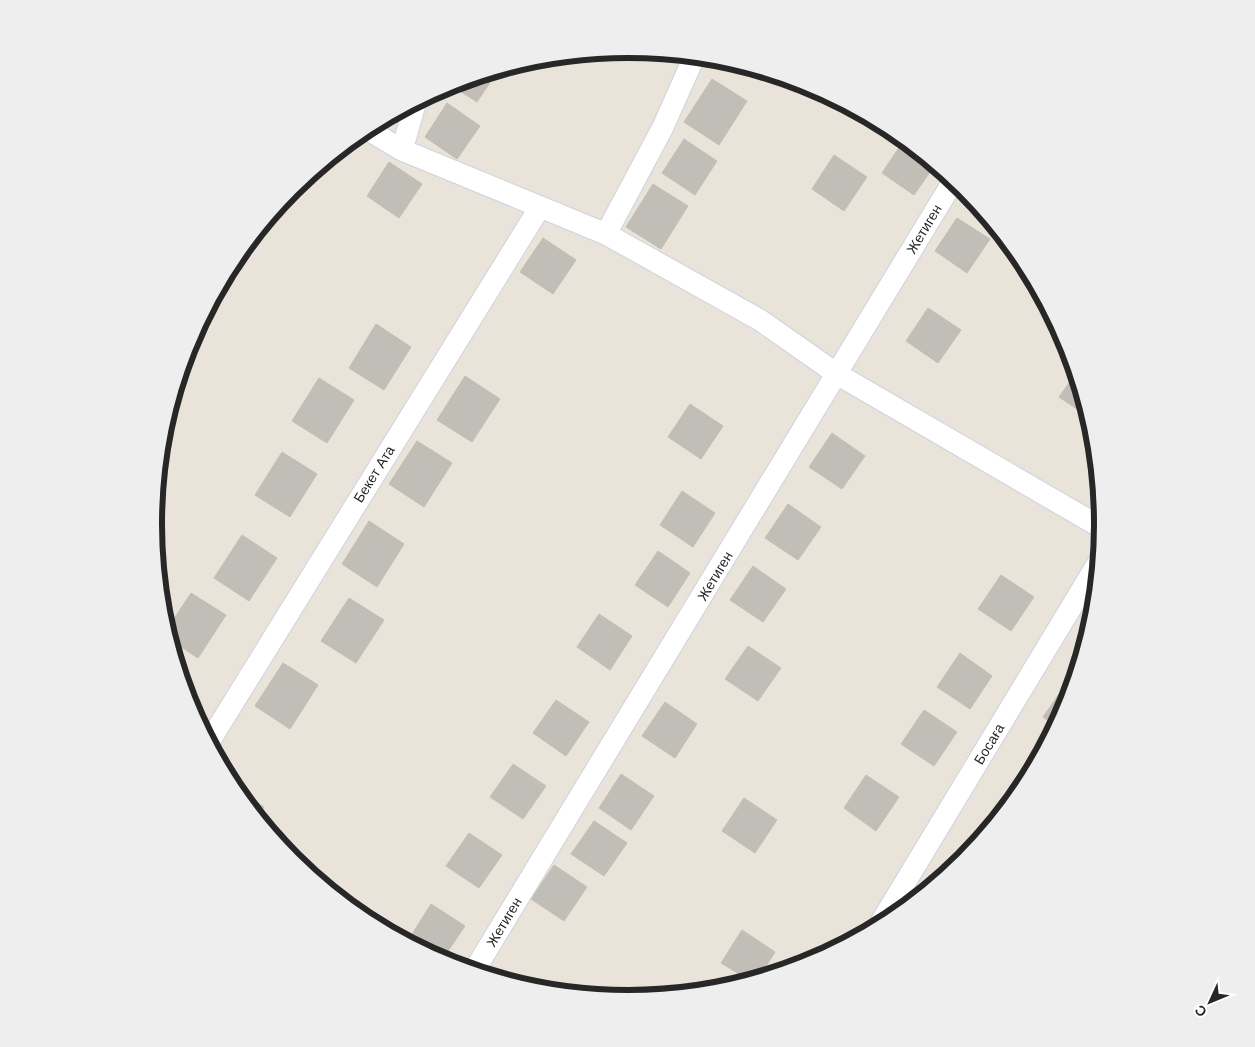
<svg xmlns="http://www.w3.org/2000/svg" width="1255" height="1047" font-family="Arial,sans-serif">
	<rect width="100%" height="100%" fill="#e9e3da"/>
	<g fill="#c1bdb7" stroke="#c4bfb4">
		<path d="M733 62 752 67 749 72Z"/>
		<path d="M499 69 477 102 449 84Z"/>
		<path d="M712 79 747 101 719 145 684 122Z"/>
		<path d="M447 103 480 126 457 159 425 137Z"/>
		<path d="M684 139 717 161 695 195 662 173Z"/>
		<path d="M904 140 935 165 914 195 882 173Z"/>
		<path d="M834 155 867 177 844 211 812 189Z"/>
		<path d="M389 162 422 184 399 218 367 196Z"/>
		<path d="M653 184 688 206 661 249 626 227Z"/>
		<path d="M957 218 990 239 967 273 935 251Z"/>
		<path d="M543 238 576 260 553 294 520 272Z"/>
		<path d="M928 308 961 330 938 363 906 341Z"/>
		<path d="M376 324 411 347 384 390 349 368Z"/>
		<path d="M1076 373 1089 417 1059 397Z"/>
		<path d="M465 376 500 399 472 442 437 420Z"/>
		<path d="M319 378 354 400 327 443 292 421Z"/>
		<path d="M690 404 723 426 701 459 668 437Z"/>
		<path d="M832 433 865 456 842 489 809 467Z"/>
		<path d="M417 441 452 463 424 507 389 484Z"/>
		<path d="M282 452 317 474 290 517 255 495Z"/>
		<path d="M682 491 715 513 693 547 660 525Z"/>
		<path d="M788 504 821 527 798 560 765 538Z"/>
		<path d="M369 521 404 544 377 587 342 564Z"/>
		<path d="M242 535 277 558 249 601 214 578Z"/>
		<path d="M658 551 690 573 668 607 635 585Z"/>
		<path d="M753 566 786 589 763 622 730 600Z"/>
		<path d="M1001 575 1034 597 1011 631 978 609Z"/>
		<path d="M191 593 226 615 198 658 169 639 166 631Z"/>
		<path d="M349 598 384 620 356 663 321 641Z"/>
		<path d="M599 614 632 636 610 670 577 647Z"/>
		<path d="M748 646 781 668 758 701 725 679Z"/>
		<path d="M960 653 992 676 970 709 937 687Z"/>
		<path d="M283 663 318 685 290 729 255 706Z"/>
		<path d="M1066 684 1071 688 1066 705 1055 725 1043 717Z"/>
		<path d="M556 700 589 722 566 756 533 733Z"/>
		<path d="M665 702 697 724 675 758 642 736Z"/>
		<path d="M924 710 957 732 934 766 901 744Z"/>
		<path d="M513 764 546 786 523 819 490 797Z"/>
		<path d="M621 774 654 796 631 830 599 808Z"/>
		<path d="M866 775 899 797 876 831 844 808Z"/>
		<path d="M232 786 264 807 257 817 233 787Z"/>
		<path d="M744 798 777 820 755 853 722 831Z"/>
		<path d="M594 821 627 843 604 876 571 854Z"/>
		<path d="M469 833 502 855 479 888 446 866Z"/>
		<path d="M554 865 587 887 564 921 531 899Z"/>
		<path d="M431 904 465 926 442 960 409 939Z"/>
		<path d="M742 930 775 952 759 977 749 980 721 963Z"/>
	</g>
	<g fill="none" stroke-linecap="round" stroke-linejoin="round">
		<defs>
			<g id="minor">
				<path d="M365 128 402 150 606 234 760 320 837 374 1102 528"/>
				<path d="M402 150 416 101"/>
				<path d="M606 234 663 127 695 55"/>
				<path d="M209 742 540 207"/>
				<path d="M880 924 1098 563"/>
				<path d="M474 971 954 180"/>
			</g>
		</defs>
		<use href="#minor" stroke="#cfd2e0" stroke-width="23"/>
		<use href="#minor" stroke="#fff" stroke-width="21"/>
	</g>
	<g text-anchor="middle" stroke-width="4" stroke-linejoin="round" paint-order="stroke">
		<g font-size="14" fill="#272727" stroke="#fff">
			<text transform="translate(924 229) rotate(-59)" y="5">Жетиген</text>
			<text transform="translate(374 474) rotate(-58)" y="5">Бекет Ата</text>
			<text transform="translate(715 576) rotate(-59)" y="5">Жетиген</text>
			<text transform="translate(989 744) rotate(-59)" y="5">Босаға</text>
			<text transform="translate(504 922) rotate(-59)" y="5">Жетиген</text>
		</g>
	</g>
	<path d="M0 0H1255V1047H0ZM162 524a466 466 0 1 1 932 0a466 466 0 1 1-932 0Z" fill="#eee" fill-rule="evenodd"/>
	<path fill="none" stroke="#272727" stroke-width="6" d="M162 524a466 466 0 1 1 932 0a466 466 0 1 1-932 0Z"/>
	<g transform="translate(1210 1002) rotate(226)" stroke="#ffffff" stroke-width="4" paint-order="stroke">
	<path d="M0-4L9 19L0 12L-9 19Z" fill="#272727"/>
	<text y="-8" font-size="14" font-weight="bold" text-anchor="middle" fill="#272727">С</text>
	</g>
</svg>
